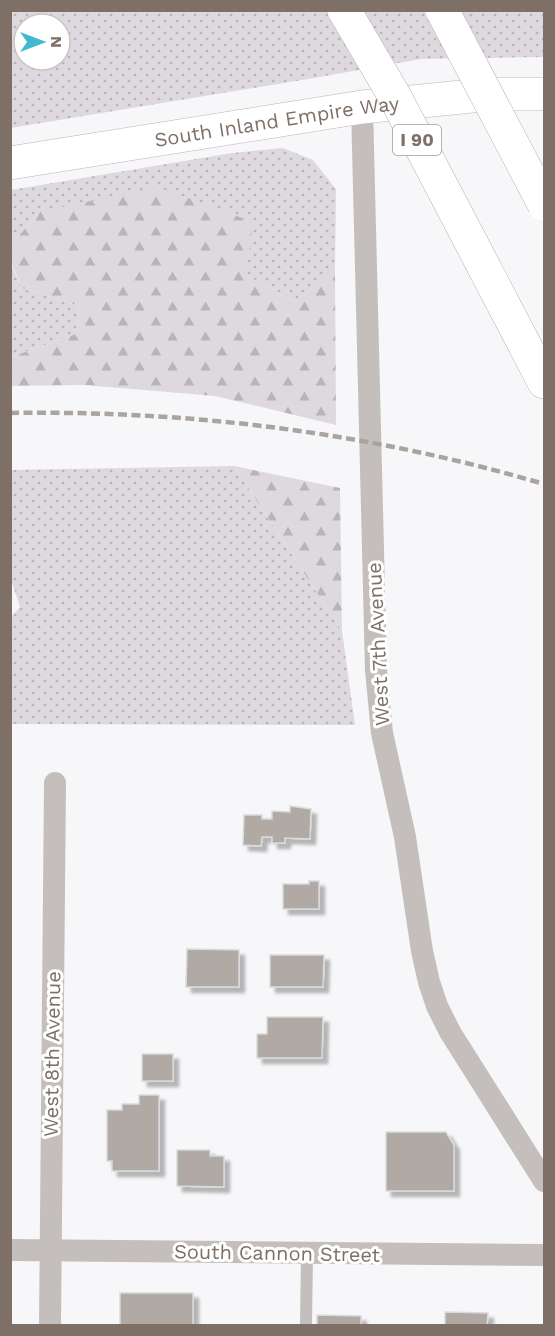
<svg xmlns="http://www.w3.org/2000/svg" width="555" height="1336" font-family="'Work Sans',sans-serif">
	<defs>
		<pattern id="green-dots" width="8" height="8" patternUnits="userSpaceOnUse" patternTransform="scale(1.5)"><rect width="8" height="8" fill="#ddd9df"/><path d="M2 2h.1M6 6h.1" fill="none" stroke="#b8b4b9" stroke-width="1.8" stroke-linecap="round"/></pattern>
		<pattern id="forest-firs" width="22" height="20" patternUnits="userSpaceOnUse" patternTransform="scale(1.5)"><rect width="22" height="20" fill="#ddd9df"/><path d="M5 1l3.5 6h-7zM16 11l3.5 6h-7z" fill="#b8b4b9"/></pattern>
		<filter id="shadow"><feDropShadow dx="5.5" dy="5.5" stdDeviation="1.5" flood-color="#0004"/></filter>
	</defs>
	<rect width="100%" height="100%" fill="#f7f7f9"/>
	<g fill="url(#green-dots)" fill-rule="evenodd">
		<path d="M11 11H544V57L421 59 308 79 11 128ZM24 24H60V60H24Z"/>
		<path d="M283 148 313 160 336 189 335 270 295 302 246 275 39 212 11 245V190L232 153Z"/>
		<path d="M10 262 22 288 79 306 76 334 11 357Z"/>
		<path d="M234 466 342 631 355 725 11 724V617L20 607 11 580 10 470Z"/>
	</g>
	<g fill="url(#forest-firs)">
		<path d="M158 187 253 222 246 275 295 302 335 270 336 425 215 396 85 385 11 386V357L76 334 79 306 22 288 11 262V245L39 212Z"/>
		<path d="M234 466 340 488 342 631Z"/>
	</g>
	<g fill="#b1a9a4" stroke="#d9dadb" stroke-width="1.5" filter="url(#shadow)">
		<path d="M290 806 311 809 310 839 285 838V843H272V837H262L261 846 243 845 244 815H262V819H272V811L290 812Z"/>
		<path d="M309 881H319V909H283V884H309Z"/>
		<path d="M187 949 239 950V987H186Z"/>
		<path d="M270 955H324L323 987H270Z"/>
		<path d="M267 1017H323L322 1058H257V1034H267Z"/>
		<rect x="142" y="1054" width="31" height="27"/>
		<path d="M139 1095H159V1171H112V1161H107V1110H122V1104H139Z"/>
		<path d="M386 1132H446L454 1145V1191H386Z"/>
		<path d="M177 1150H210V1156H224V1187L177 1186Z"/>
		<rect x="120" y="1293" width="73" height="33"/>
		<path d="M445 1312 488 1313 487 1326H445Z"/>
		<path d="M317 1315 361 1316V1326H317Z"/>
	</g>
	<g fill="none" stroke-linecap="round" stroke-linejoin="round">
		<defs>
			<g id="secondary">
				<path id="s1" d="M10 163 362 107 492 94H544"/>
			</g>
			<path id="highway" d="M486 271 544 382"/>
		</defs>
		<use href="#secondary" stroke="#bbb5b1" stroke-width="34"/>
		<use href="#highway" stroke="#b8b3b1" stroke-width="34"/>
		<path stroke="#c4bfbc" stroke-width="12" d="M306 1326 307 1254"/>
		<g stroke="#c4bfbc" stroke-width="22">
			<path d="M362 107 376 670 382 733 405 837 422 951 429 982 437 1006 450 1032 544 1181"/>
			<path d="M10 1250 544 1255"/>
			<path d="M50 1326 55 783"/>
		</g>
		<use href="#secondary" stroke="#fff" stroke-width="33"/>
		<use href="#highway" stroke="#fff" stroke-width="33"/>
		<path stroke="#aaa39f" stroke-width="4.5" stroke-dasharray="9 4.5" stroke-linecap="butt" d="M10 413C191 410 371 433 544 484"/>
		<defs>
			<g id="highway-bridge">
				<path d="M344 10 395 97 486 271"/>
				<path d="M442 10 544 204"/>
			</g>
		</defs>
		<use href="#highway-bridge" stroke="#b8b3b1" stroke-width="34" stroke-linecap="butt"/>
		<use href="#highway-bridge" stroke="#fff" stroke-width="33"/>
	</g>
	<g text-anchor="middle" stroke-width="6" stroke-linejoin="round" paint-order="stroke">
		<rect fill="#fff" stroke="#a59b95" stroke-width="1.5" x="393" y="125" width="48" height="30" rx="4.5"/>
		<g font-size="18" font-weight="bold" fill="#7e7067">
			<text x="417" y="146">I 90</text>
		</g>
		<g font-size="20" fill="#7e7067" stroke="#fff">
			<text dy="7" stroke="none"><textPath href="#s1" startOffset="270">South Inland Empire Way</textPath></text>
			<text transform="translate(378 644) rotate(-93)" y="7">West 7th Avenue</text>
			<text transform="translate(52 1054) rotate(-89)" y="7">West 8th Avenue</text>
			<text transform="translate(277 1253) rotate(1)" y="7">South Cannon Street</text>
		</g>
	</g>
	<rect width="555" height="1336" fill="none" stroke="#7e7067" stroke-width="24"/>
	<g transform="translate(42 42) rotate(90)"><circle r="28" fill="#ffffff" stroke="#cbc6c2" stroke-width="1.5"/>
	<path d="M0-4.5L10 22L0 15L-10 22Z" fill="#42b9ce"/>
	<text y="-9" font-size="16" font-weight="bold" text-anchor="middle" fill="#7e7067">N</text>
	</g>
</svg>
